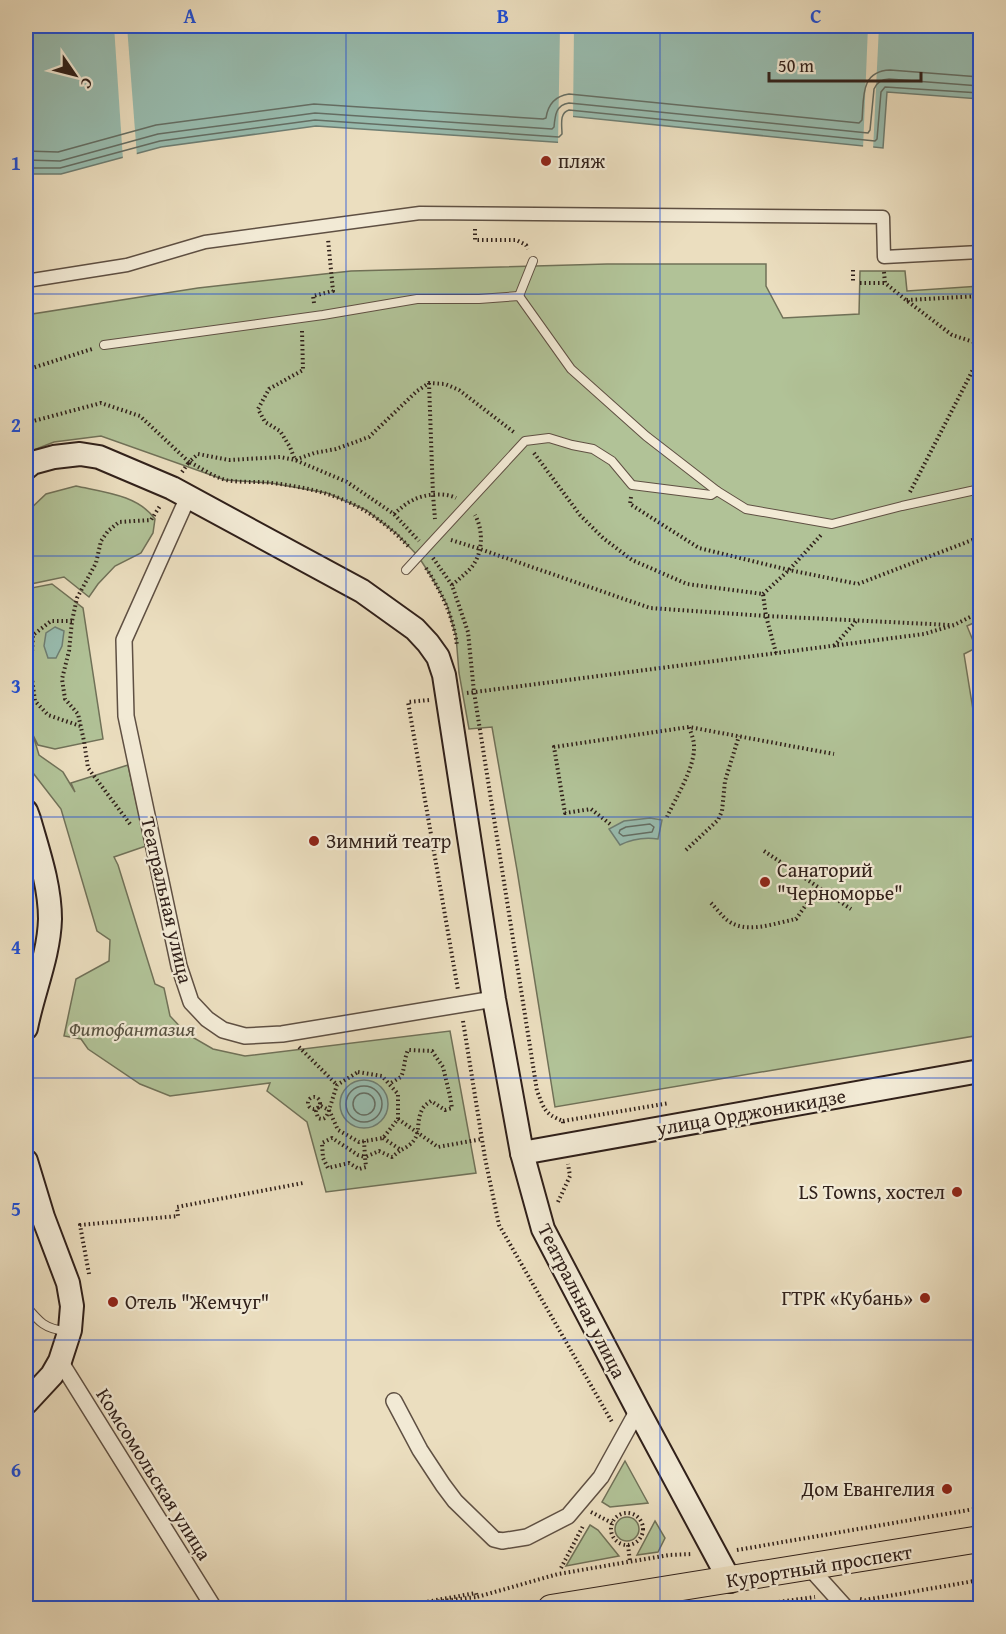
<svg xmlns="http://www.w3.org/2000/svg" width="1006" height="1634" font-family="'Gentium Book Plus',serif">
	<rect width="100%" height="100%" fill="#ebdebf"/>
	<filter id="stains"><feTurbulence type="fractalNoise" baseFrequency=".00333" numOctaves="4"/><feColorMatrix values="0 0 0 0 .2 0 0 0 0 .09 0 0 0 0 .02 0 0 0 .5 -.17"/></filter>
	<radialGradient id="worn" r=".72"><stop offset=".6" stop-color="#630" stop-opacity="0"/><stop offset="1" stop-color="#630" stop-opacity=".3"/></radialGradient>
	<g fill="#b1c297" stroke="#707158" stroke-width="1.5">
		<path d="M607 264H766V286L783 318 859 314 860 271H905L907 291 980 286V620L967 626 976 648 964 654 980 753V1035L555 1107 517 870 492 727 469 729 459 673 456 636 447 605 431 576 418 556 397 534 366 510 327 493 271 483 225 480 101 436 54 442 26 453V315L198 288 351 271Z"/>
		<path d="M76 486C103 492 138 495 155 519L153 533 141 553 115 566 98 584 89 597 64 577 26 585V513L46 494Z"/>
		<path d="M52 584 83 608 103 739 55 749 38 745 33 735 39 755 63 772 75 792 71 783 128 765 146 846 114 857 118 865 155 984 164 988 170 1016 187 1034 213 1049 245 1056 450 1031 476 1173 326 1192 307 1122 267 1091 270 1083 170 1096 140 1084 88 1049 81 1039 64 1036 76 979 109 961 110 940 97 931 61 809 30 769 26 759V589Z"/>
		<path d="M625 1461 648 1503 610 1507 602 1502Z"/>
		<circle cx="627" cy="1529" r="12"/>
		<path d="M655 1521 665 1538 658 1552 637 1555Z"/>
		<path d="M590 1525 598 1530 619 1556 566 1566Z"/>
	</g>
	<g fill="#98bcaf" stroke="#6e7e73" stroke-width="1.5">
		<path d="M26 26H980V99L887 92 883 148 569 116 568 143 316 126 161 147 61 174H26Z"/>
		<path d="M55 627 64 631 62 646 56 658H48L44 646 46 633Z"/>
		<path d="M650 818 662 820 658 839C644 837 632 839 620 845L609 829 624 821Z"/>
		<circle cx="364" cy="1104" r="24"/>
	</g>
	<g fill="#ebdebf">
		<path d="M114 26H127L137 157 123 160Z"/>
		<path d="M560 26H574L573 119H571L570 144 568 146H558Z"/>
		<path d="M868 26H879L873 150 863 149Z"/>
	</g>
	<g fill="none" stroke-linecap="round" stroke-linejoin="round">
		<g stroke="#646e64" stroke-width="1.5">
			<path d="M26 151 58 152 156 125 314 104 543 119 546 118C548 104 555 96 569 94L859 123 862 120C864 98 860 71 890 70L980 77"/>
			<path d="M26 160 60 161 158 134 315 113 552 129 554 127C555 115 556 105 569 103L868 133 870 130 874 89C877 82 882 79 889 79L980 86"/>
			<path d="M26 168H60L160 141 315 120 559 137 562 134C562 125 559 113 569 110L875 141 877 139 881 92 885 87 980 93"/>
			<path d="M650 824 654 827 652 832 623 836 619 833 620 830 626 827Z"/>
			<circle cx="364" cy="1104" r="18"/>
			<circle cx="364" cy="1104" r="11"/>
		</g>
		<defs>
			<g id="service">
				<path d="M519 296 533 261"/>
				<path d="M104 345 323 315 417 299H479L519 296 571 369 646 436 717 491"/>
				<path d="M406 570 525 441 549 438 572 445 593 449 612 461 632 485 711 495 717 491 746 509 832 524 902 506 980 489"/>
				<path d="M26 1306C39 1322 45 1329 66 1331"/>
			</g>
			<path id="pedestrian" d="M26 281 127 265 205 242 420 213 883 217 884 257 980 252"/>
			<g id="minor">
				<path d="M188 497 124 640 126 716 179 966 191 1002 207 1019 223 1030 245 1036 282 1034 494 999"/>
				<path d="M60 1361 214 1608"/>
				<path d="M394 1401 420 1450 443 1485 455 1501 494 1539 502 1541 527 1537 568 1516 601 1477 638 1410"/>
				<path d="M810 1568 846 1608"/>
			</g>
			<g id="secondary">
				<path d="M26 468 32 463 54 457 80 454 99 457 172 488 362 591 415 629 428 643 438 657 444 675 494 999 522 1153 543 1229 638 1410 730 1581"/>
				<path d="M26 811 29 819C38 851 50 885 50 919 49 956 33 992 26 1028"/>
				<path d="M522 1153 980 1071"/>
				<path d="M26 1161 43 1217 68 1283 72 1306 70 1330 60 1361 52 1375 26 1403"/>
			</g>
			<path id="primary" d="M551 1608C694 1586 837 1563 980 1539"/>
		</defs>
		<use href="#service" stroke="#5f5043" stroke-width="10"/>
		<use href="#pedestrian" stroke="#5f5043" stroke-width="15"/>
		<use href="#minor" stroke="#5f5043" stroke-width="18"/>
		<use href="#secondary" stroke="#30201a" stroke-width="26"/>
		<use href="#primary" stroke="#30201a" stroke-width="28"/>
		<g stroke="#30201a" stroke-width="4" stroke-dasharray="1.5 3" stroke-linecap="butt">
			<path d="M475 229V240H516L526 245 528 249"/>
			<path d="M853 270V282"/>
			<path d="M884 272 885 283 906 300"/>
			<path d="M860 283H885"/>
			<path d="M980 296 906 300 952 335 980 344"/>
			<path d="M314 303 313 296 333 291 328 239"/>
			<path d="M302 331 303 370 269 389 258 409 265 422 280 431 290 447 295 460 314 453 336 449 369 437 417 391 429 383 445 384 459 390 515 433"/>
			<path d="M26 370 92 349"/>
			<path d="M429 383 433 495 435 519"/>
			<path d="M26 423 101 403 140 416 189 462 198 454 229 460 280 457 295 460 347 482 394 514 419 541"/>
			<path d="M534 453 580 515 603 538 632 560 687 584 763 594 766 616 776 653"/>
			<path d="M182 472 189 462C200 467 213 477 226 480 240 483 257 481 272 483 330 490 369 504 410 548"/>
			<path d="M910 492 980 356"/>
			<path d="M631 497 630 504 699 548 789 570 858 584 980 537"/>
			<path d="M394 514C400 509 406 503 413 500 424 494 445 492 456 498"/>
			<path d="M451 540 480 549 650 608 766 616 950 625"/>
			<path d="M433 558 452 585 468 632 474 692 537 1091C544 1108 544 1114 563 1121V1124"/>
			<path d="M426 568C441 591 454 618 457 646"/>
			<path d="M452 585C458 580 464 575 470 569 483 555 484 531 475 515"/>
			<path d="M763 594 789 570 821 535"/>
			<path d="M72 621H51L33 635 31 671 35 701 48 715 80 726"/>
			<path d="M834 646 856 621"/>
			<path d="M467 693 924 634 954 625 980 612"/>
			<path d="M429 700 408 702 458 990"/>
			<path d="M667 817C676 797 695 768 694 746 694 740 691 733 689 727"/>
			<path d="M130 824 88 768 84 741 78 714 65 699 62 679 69 651 72 621 77 598 96 563 101 541 108 531 119 522 151 520 160 506"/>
			<path d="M610 824 591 809 565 813 554 747 689 727 834 754"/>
			<path d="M686 850 718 820 722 811 725 781 739 736"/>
			<path d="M764 851 851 909"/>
			<path d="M711 903C716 908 721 915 727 920 746 935 775 923 796 919L818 888"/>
			<path d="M463 1021 485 1158 499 1225 612 1422"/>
			<path d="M299 1047 337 1085"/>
			<path d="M358 1072 382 1076 398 1094V1119L383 1138 359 1142 338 1130 329 1110 337 1085Z"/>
			<circle cx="314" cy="1103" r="6"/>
			<path d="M321 1106 329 1110C327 1116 325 1121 318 1118L316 1111 318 1108Z"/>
			<path d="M398 1119 438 1147 482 1139"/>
			<path d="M563 1121 669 1103"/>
			<path d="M383 1138 401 1150C426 1138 413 1125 423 1108 425 1105 428 1103 431 1101L445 1110 452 1108 450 1096 443 1067 432 1051 408 1050C404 1059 405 1068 401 1077L389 1084"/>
			<path d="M364 1141 365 1157 358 1155 332 1138 322 1143 323 1158 328 1168 349 1163 359 1169 366 1167 365 1157 379 1151 392 1157 401 1150"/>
			<path d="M558 1202 570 1176 568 1164"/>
			<path d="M89 1274 80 1225 178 1216 177 1207 303 1183"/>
			<path d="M591 1512 612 1523"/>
			<circle cx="627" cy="1529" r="16"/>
			<path d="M628 1545 630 1562"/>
			<path d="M737 1550 980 1508"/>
			<path d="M561 1568 583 1526"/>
			<path d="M860 1599 865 1600 980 1580"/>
			<path d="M865 1601 872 1608"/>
			<path d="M392 1608 476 1593 477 1597 558 1574 669 1555 693 1554"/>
			<path d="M734 1608 815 1597"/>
		</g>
		<use href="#service" stroke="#f2ead5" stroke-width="8"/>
		<use href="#pedestrian" stroke="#f2ead5" stroke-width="12"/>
		<use href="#minor" stroke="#f2ead5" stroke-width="15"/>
		<use href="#secondary" stroke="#f2ead5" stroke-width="22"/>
		<use href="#primary" stroke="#ebdebf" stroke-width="26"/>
		<path stroke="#30201a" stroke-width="4" stroke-dasharray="1.5 3" stroke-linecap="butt" d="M380 1608 477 1597"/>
	</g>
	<path fill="none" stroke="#1d4ed8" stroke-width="1.5" stroke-opacity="0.55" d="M346 26V1608M660 26V1608M26 294H980M26 556H980M26 817H980M26 1078H980M26 1340H980"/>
	<g fill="#8f2418" stroke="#f2ead5" stroke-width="2">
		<circle cx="546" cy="161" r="6"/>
		<circle cx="314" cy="841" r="6"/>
		<circle cx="765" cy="882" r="6"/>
		<circle cx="957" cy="1192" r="6"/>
		<circle cx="925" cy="1298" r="6"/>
		<circle cx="113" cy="1302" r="6"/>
		<circle cx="947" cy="1489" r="6"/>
	</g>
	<g text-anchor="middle" stroke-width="4.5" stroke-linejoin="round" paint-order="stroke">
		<g font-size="20" fill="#30201a" stroke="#f2ead5" text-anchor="start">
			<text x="558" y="168">пляж</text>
			<text x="326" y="848">Зимний театр</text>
			<text x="777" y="877">Санаторий<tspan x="777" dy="23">"Черноморье"</tspan></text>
			<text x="945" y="1199" text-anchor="end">LS Towns, хостел</text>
			<text x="913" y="1305" text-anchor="end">ГТРК «Кубань»</text>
			<text x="125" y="1309">Отель "Жемчуг"</text>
			<text x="935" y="1496" text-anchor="end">Дом Евангелия</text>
		</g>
		<g font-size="20" fill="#30201a" stroke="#f2ead5">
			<text transform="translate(167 900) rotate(77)" y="7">Театральная улица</text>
			<text transform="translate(751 1112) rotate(-10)" y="7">улица Орджоникидзе</text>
			<text transform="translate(582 1301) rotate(63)" y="7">Театральная улица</text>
			<text transform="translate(154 1474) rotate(58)" y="7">Комсомольская улица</text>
			<text transform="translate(819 1566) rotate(-9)" y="7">Курортный проспект</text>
		</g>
		<g font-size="20" font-style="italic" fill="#575140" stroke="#f2ead5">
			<text x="132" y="1036">Фитофантазия</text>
		</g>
	</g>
	<rect width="1006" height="1634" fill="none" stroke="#ebdebf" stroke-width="66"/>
	<g transform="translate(75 75) rotate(125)" stroke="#f2ead5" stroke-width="4.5" paint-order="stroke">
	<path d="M0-4.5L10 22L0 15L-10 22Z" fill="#30201a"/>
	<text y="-9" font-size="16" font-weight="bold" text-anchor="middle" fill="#30201a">С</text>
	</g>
	<path d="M769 72v9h152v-9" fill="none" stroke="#30201a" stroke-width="3"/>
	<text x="778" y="72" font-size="18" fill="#30201a" stroke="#f2ead5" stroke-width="4.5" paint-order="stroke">50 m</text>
	<rect x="33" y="33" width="940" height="1568" fill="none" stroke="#1d4ed8" stroke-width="2"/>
	<g font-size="20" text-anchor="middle" font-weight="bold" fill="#1d4ed8">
		<text x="190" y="23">A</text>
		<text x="503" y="23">B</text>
		<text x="816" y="23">C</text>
		<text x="16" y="170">1</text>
		<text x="16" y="432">2</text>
		<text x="16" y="693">3</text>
		<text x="16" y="954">4</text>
		<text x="16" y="1216">5</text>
		<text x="16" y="1477">6</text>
	</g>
	<rect width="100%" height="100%" filter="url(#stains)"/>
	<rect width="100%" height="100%" fill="url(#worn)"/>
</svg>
